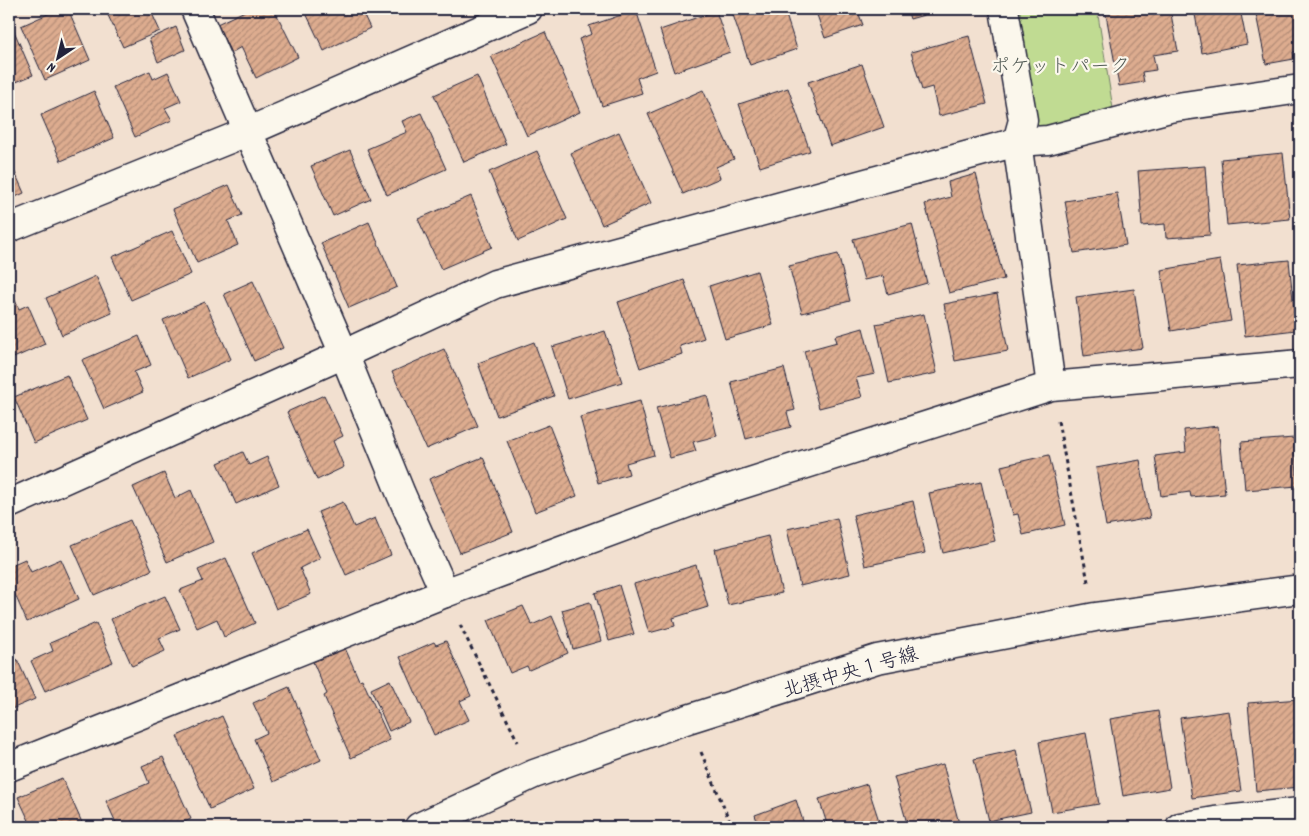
<svg xmlns="http://www.w3.org/2000/svg" width="1309" height="836" font-family="Dekko,'Klee One',sans-serif">
	<defs>
		<pattern id="building-hatch" width="6" height="6" patternUnits="userSpaceOnUse" patternTransform="scale(1.25)"><rect width="6" height="6" fill="#ddac8f"/><path d="M-1 1l2-2M0 6l6-6M5 7l2-2" fill="none" stroke="#b38c76"/></pattern>
	</defs>
	<rect width="100%" height="100%" fill="#f2e0d0"/>
	<filter id="ink" filterUnits="userSpaceOnUse"><feTurbulence type="fractalNoise" baseFrequency=".02" numOctaves="2"/><feDisplacementMap in="SourceGraphic" scale="10" xChannelSelector="R" yChannelSelector="G"/><feConvolveMatrix kernelMatrix="1 2 1 2 8 2 1 2 1" color-interpolation-filters="sRGB"/></filter>
	<g filter="url(#ink)">
		<path fill="#c0db92" stroke="#717e66" d="M1004 9H1097L1115 121 1048 140 1023 120Z"/>
		<g fill="url(#building-hatch)" stroke="#22223b">
			<path d="M59 9H68L90 60 45 80 21 26Z"/>
			<path d="M105 9H150L160 31 123 47Z"/>
			<path d="M249 9H274L298 57 256 78 241 47 231 53 217 24Z"/>
			<path d="M304 9H361L370 28 324 51Z"/>
			<path d="M731 9H784L797 49 750 65Z"/>
			<path d="M815 9H857L863 25 825 38Z"/>
			<path d="M907 9H945L910 19Z"/>
			<path d="M1105 9H1170L1178 51 1153 55 1156 70 1142 72 1144 82 1119 86Z"/>
			<path d="M1194 9H1240L1247 44 1202 53Z"/>
			<path d="M1255 9H1300V50L1293 52 1294 59 1266 64Z"/>
			<path d="M636 10 656 71 637 78 642 93 602 106 579 39 592 34 589 26Z"/>
			<path d="M716 11 730 52 674 72 660 30Z"/>
			<path d="M176 27 185 50 158 62 149 39Z"/>
			<path d="M14 31 33 75 9 85V34Z"/>
			<path d="M545 32 580 112 527 136 491 56Z"/>
			<path d="M969 36 987 104 939 116 932 87 922 90 911 52Z"/>
			<path d="M862 64 884 127 830 146 808 82Z"/>
			<path d="M150 71 153 79 168 72 181 101 165 108 172 120 135 137 113 87Z"/>
			<path d="M477 76 506 144 464 162 434 95Z"/>
			<path d="M788 88 810 151 760 167 739 104Z"/>
			<path d="M703 90 734 159 716 167 720 178 683 194 648 114Z"/>
			<path d="M94 91 114 138 61 161 41 115Z"/>
			<path d="M421 113 446 169 387 195 367 149 407 132 402 121Z"/>
			<path d="M619 132 651 203 602 225 571 153Z"/>
			<path d="M350 150 371 199 333 216 311 166Z"/>
			<path d="M537 151 567 219 518 241 489 172Z"/>
			<path d="M1283 153 1290 219 1227 225 1221 159Z"/>
			<path d="M9 159 24 193 9 200Z"/>
			<path d="M1205 166 1210 235 1166 238 1165 224 1142 226 1138 171Z"/>
			<path d="M976 174 1004 279 949 293 925 204 951 197 948 182Z"/>
			<path d="M229 185 242 215 228 221 238 245 197 263 173 209Z"/>
			<path d="M1117 193 1126 245 1074 253 1065 201Z"/>
			<path d="M471 196 492 247 441 269 418 219Z"/>
			<path d="M369 222 397 287 349 308 321 243Z"/>
			<path d="M912 224 927 283 888 294 883 276 864 280 853 239Z"/>
			<path d="M172 231 191 274 131 300 112 257Z"/>
			<path d="M838 254 850 301 802 313 789 266Z"/>
			<path d="M1220 260 1231 321 1171 331 1161 270Z"/>
			<path d="M1289 260 1296 330 1245 336 1237 265Z"/>
			<path d="M757 271 773 325 725 339 709 286Z"/>
			<path d="M96 276 112 313 62 335 46 298Z"/>
			<path d="M684 280 704 338 680 346 682 354 640 368 618 302Z"/>
			<path d="M253 281 283 348 254 361 224 294Z"/>
			<path d="M9 287 19 309 28 305 45 344 9 360Z"/>
			<path d="M1134 289 1143 348 1084 356 1076 297Z"/>
			<path d="M997 294 1008 351 955 361 944 304Z"/>
			<path d="M205 302 231 359 188 378 163 320Z"/>
			<path d="M924 314 937 373 889 383 876 324Z"/>
			<path d="M863 328 875 374 856 378 862 397 819 408 804 351 837 342 835 336Z"/>
			<path d="M605 331 622 382 568 399 552 347Z"/>
			<path d="M139 336 151 365 134 372 143 392 104 409 82 360Z"/>
			<path d="M534 342 554 396 497 416 478 363Z"/>
			<path d="M444 349 478 426 426 449 392 372Z"/>
			<path d="M784 368 795 410 787 412 791 427 746 439 731 382Z"/>
			<path d="M67 375 87 420 34 443 14 397Z"/>
			<path d="M324 395 343 436 333 441 344 467 317 480 287 412Z"/>
			<path d="M707 395 717 436 693 442 696 451 670 458 656 408Z"/>
			<path d="M640 401 654 455 626 463 629 474 598 483 580 417Z"/>
			<path d="M549 425 577 496 535 512 507 441Z"/>
			<path d="M1218 426 1225 494 1191 497 1190 492 1161 496 1155 456 1186 452 1184 430Z"/>
			<path d="M1294 438 1298 486 1245 490 1241 442Z"/>
			<path d="M243 452 249 465 267 457 279 485 236 504 218 463Z"/>
			<path d="M1049 455 1065 525 1023 535 1018 514 1013 515 1001 466Z"/>
			<path d="M483 457 513 532 460 553 429 479Z"/>
			<path d="M1140 460 1150 518 1106 526 1096 468Z"/>
			<path d="M164 473 175 498 191 490 213 542 167 562 133 487Z"/>
			<path d="M981 482 995 541 943 553 929 493Z"/>
			<path d="M913 501 925 553 865 566 853 515Z"/>
			<path d="M343 502 354 527 375 518 391 555 346 575 318 512Z"/>
			<path d="M837 518 850 574 800 586 787 529Z"/>
			<path d="M130 520 152 570 94 595 72 545Z"/>
			<path d="M307 529 320 558 300 568 311 594 276 609 252 553Z"/>
			<path d="M768 536 782 593 728 605 715 549Z"/>
			<path d="M226 558 255 623 224 637 217 619 197 628 180 590 203 581 198 570Z"/>
			<path d="M25 559 31 572 61 559 79 599 27 622 9 581V566Z"/>
			<path d="M696 565 708 607 673 618 675 626 649 633 634 584Z"/>
			<path d="M619 585 634 634 609 641 595 593Z"/>
			<path d="M165 596 180 629 159 638 165 651 132 666 111 619Z"/>
			<path d="M590 602 601 641 573 649 562 610Z"/>
			<path d="M523 606 532 625 552 616 568 653 529 670 527 666 510 673 488 620Z"/>
			<path d="M96 623 113 662 45 691 31 661 53 651 50 643Z"/>
			<path d="M446 641 471 696 460 701 469 720 434 735 400 657 434 642 436 645Z"/>
			<path d="M345 648 359 680 362 679 390 740 351 758 324 696 327 694 313 662Z"/>
			<path d="M17 659 35 699 9 710V662Z"/>
			<path d="M390 680 409 722 389 731 371 689Z"/>
			<path d="M289 687 321 760 273 782 254 739 267 733 253 703Z"/>
			<path d="M1300 699V787L1256 791 1248 703Z"/>
			<path d="M1158 711 1170 788 1123 796 1110 719Z"/>
			<path d="M1229 711 1241 791 1192 798 1180 718Z"/>
			<path d="M222 716 254 789 210 809 177 736Z"/>
			<path d="M1086 733 1099 804 1052 812 1039 742Z"/>
			<path d="M1016 750 1031 812 989 821 974 759Z"/>
			<path d="M163 757 191 819 173 827H118L106 801 149 783 142 766Z"/>
			<path d="M943 764 960 827H908L894 777Z"/>
			<path d="M62 778 84 827H32L18 797Z"/>
			<path d="M867 784 881 827H828L819 799Z"/>
			<path d="M796 800 805 827H759L755 815Z"/>
		</g>
		<g fill="none" stroke-linecap="round" stroke-linejoin="round">
			<defs>
				<g id="minor">
					<path d="M195 9 344 354 401 494 445 593"/>
					<path d="M1004 9 1023 120 1017 142 1051 386"/>
					<path d="M9 228 247 132 528 9"/>
					<path d="M9 504 344 354 495 284 1017 142 1048 140 1170 108 1300 89"/>
					<path d="M9 767 445 593 712 494 1051 386 1300 364"/>
					<path d="M1180 827 1215 821 1300 812"/>
				</g>
				<path id="tertiary" d="M419 827 534 774 688 719 877 659 1095 617 1300 589"/>
			</defs>
			<use href="#minor" stroke="#22223b" stroke-width="31"/>
			<use href="#tertiary" stroke="#22223b" stroke-width="31"/>
			<g stroke="#22223b" stroke-width="3" stroke-dasharray="4 4" stroke-linecap="butt">
				<path d="M1058 421 1088 582"/>
				<path d="M460 625 518 742"/>
				<path d="M701 752 732 827"/>
			</g>
			<use href="#minor" stroke="#fbf7ec" stroke-width="28"/>
			<use href="#tertiary" stroke="#fbf7ec" stroke-width="28"/>
		</g>
	</g>
	<g text-anchor="middle" stroke-width="4.5" stroke-linejoin="round" paint-order="stroke">
		<g font-size="20" fill="#515a55" stroke="#fbf7ec">
			<text x="1060" y="72">ポケットパーク</text>
		</g>
		<g font-size="20" fill="#22223b" stroke="#fbf7ec">
			<text transform="translate(850 671) rotate(-16)" y="7">北摂中央１号線</text>
		</g>
	</g>
	<rect width="1309" height="836" fill="none" stroke="#fbf7ec" stroke-width="30"/>
	<rect x="15" y="15" width="1279" height="806" fill="none" stroke="#22223b" stroke-width="2" filter="url(#ink)"/>
	<g transform="translate(58 58) rotate(215)" stroke="#fbf7ec" stroke-width="4" paint-order="stroke">
	<path d="M0-4L9 19L0 12L-9 19Z" fill="#22223b"/>
	<text y="-8" font-size="14" font-weight="bold" text-anchor="middle" fill="#22223b">N</text>
	</g>
</svg>
